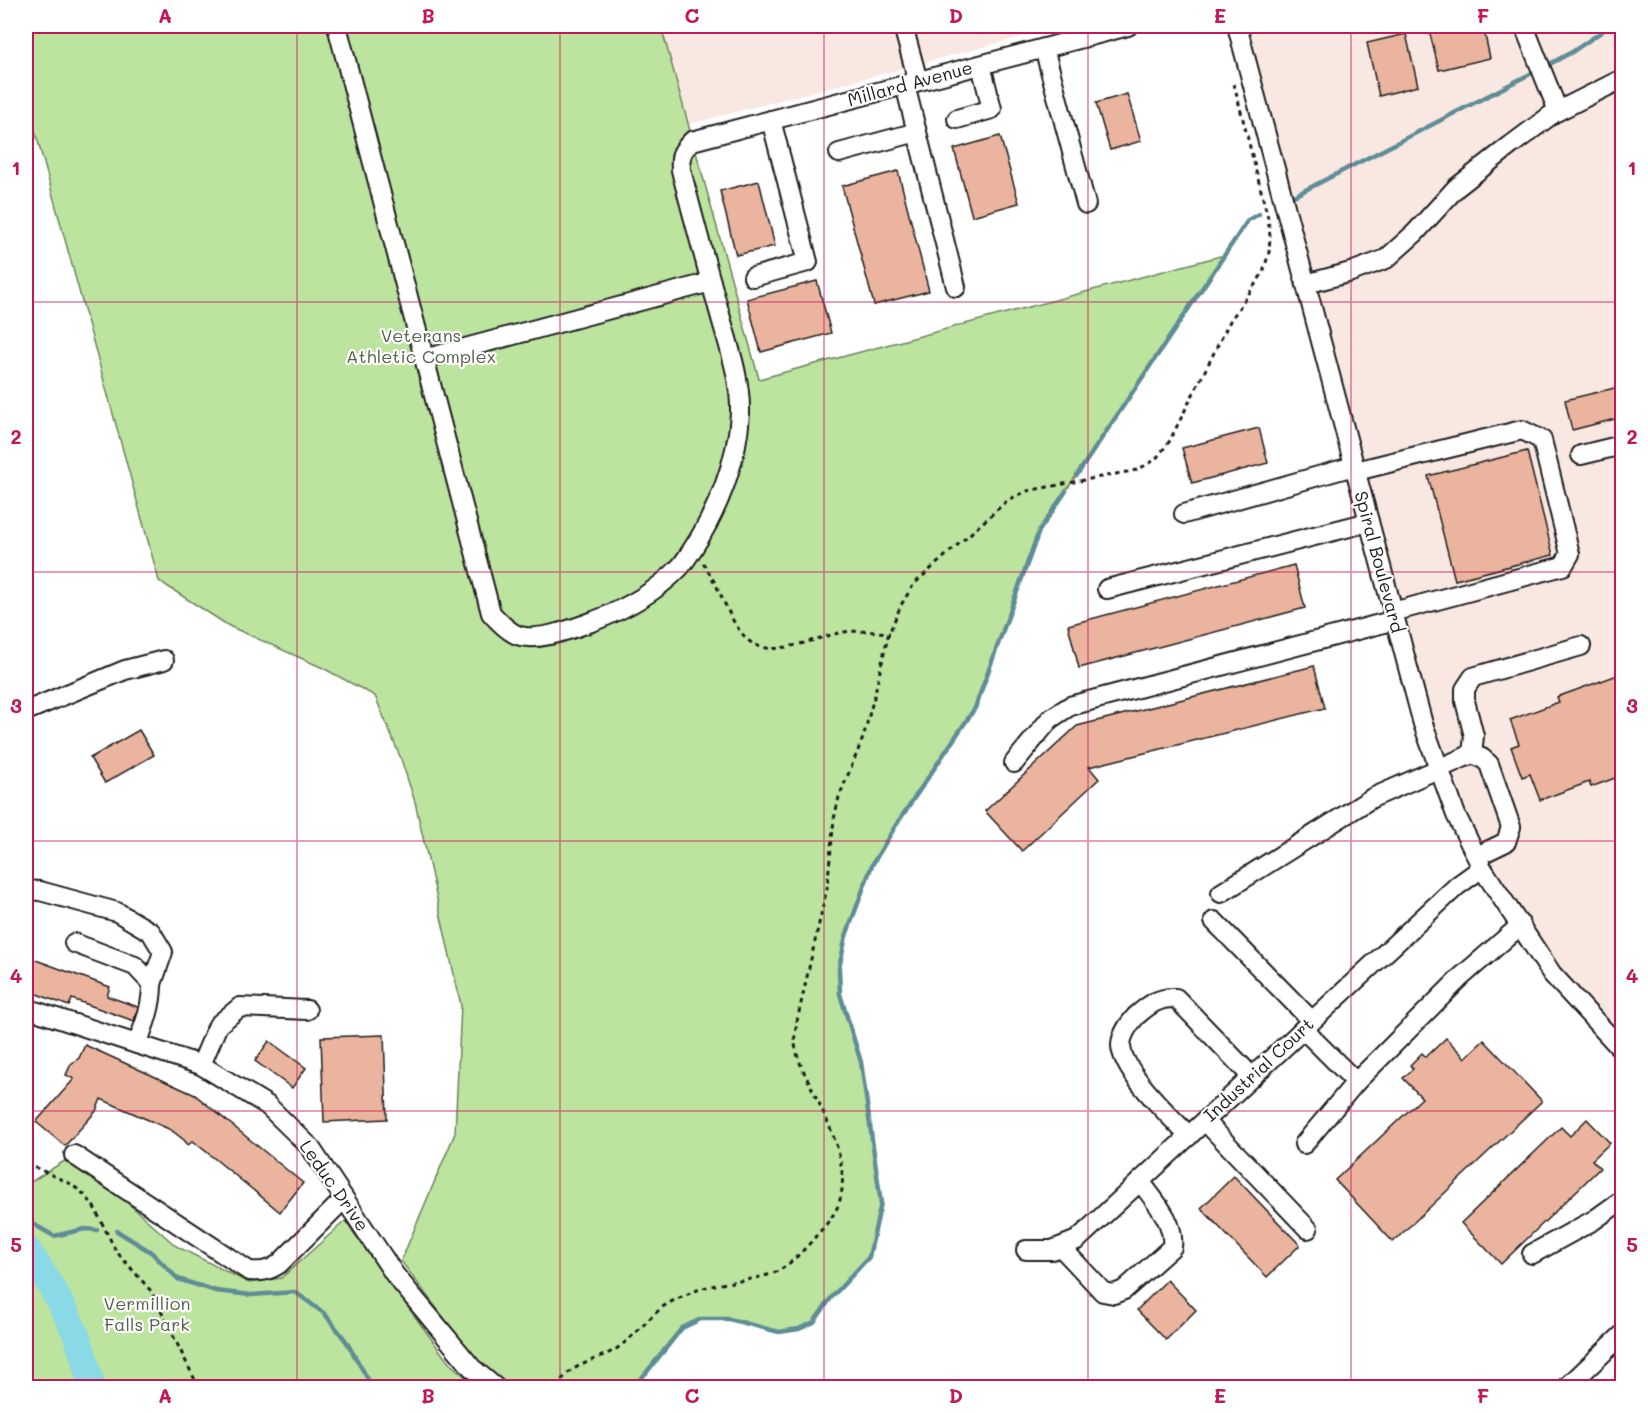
<svg xmlns="http://www.w3.org/2000/svg" width="1648" height="1413" font-family="Mali,sans-serif">
	<rect width="100%" height="100%" fill="#fff"/>
	<filter id="ink" filterUnits="userSpaceOnUse"><feTurbulence type="fractalNoise" baseFrequency=".0167" numOctaves="2"/><feDisplacementMap in="SourceGraphic" scale="12" xChannelSelector="R" yChannelSelector="G"/><feConvolveMatrix kernelMatrix="1 2 1 2 8 2 1 2 1" color-interpolation-filters="sRGB"/></filter>
	<g filter="url(#ink)">
		<g fill="#f9e8e2">
			<path d="M660 26H1064L686 125Z"/>
			<path d="M1237 26H1622V1050L1552 974 1456 815Z"/>
		</g>
		<g fill="#bce49f" stroke="#6c805e" stroke-width="1.5">
			<path d="M26 26H661L759 379 1224 255 1039 531 975 708 896 825 871 865 846 936 839 968 840 994 861 1062 881 1203 869 1257 831 1298 814 1322 799 1329 779 1332 729 1319H701L682 1328 646 1373 632 1387H506L475 1359 401 1261 455 1133 461 1005 415 802 401 759 375 696 323 668 229 626 159 581 26 98Z"/>
			<path d="M74 1155 176 1246 249 1283 281 1278 345 1221 449 1363 478 1387 26 1388V1185Z"/>
		</g>
		<g fill="none" stroke-linecap="round" stroke-linejoin="round">
			<g stroke="#5e8d95" stroke-width="4.5">
				<path d="M1546 66 1572 52 1610 26"/>
				<path d="M1288 199 1536 71"/>
				<path d="M1077 475 1248 220 1259 214"/>
				<path d="M26 1220 54 1236 85 1229 97 1230"/>
				<path d="M117 1231 151 1252 178 1279 216 1291 251 1295 295 1292 325 1314 346 1341 373 1388"/>
				<path d="M632 1388 646 1373 682 1328 701 1319H729L779 1332 799 1329 814 1322 831 1298 869 1257 881 1203 861 1062 840 994 839 968 846 936 872 865 896 825 975 708 1039 531 1066 491"/>
			</g>
			<path stroke="#8ad9e6" stroke-width="27" d="M26 1248C46 1277 66 1309 79 1342 84 1357 88 1372 92 1388"/>
		</g>
		<g fill="#eab49e" stroke="#1c1c1c" stroke-width="1.5">
			<path d="M1428 26H1483L1490 58 1439 70Z"/>
			<path d="M1406 34 1418 86 1379 96 1367 43Z"/>
			<path d="M1127 94 1141 141 1110 150 1096 103Z"/>
			<path d="M1000 136 1019 203 972 216 954 149Z"/>
			<path d="M898 171 929 291 874 305 842 186Z"/>
			<path d="M759 181 775 246 736 255 720 191Z"/>
			<path d="M817 281 831 333 761 352 747 299Z"/>
			<path d="M1623 386V417L1572 430 1565 400Z"/>
			<path d="M1259 428 1268 463 1192 483 1182 448Z"/>
			<path d="M1527 451 1553 555 1455 580 1428 476Z"/>
			<path d="M1294 565 1305 608 1079 668 1068 625Z"/>
			<path d="M1314 666 1325 708 1089 767 1099 779 1022 851 985 811 1077 726Z"/>
			<path d="M1623 673V775L1591 787 1589 782 1540 800 1530 774 1522 777 1511 747 1519 744 1510 720 1559 702 1557 697Z"/>
			<path d="M139 730 154 755 105 783 90 758Z"/>
			<path d="M33 959 110 987 107 996 138 1007 134 1021 72 999 69 1006 26 990V981Z"/>
			<path d="M384 1035 387 1119 324 1122 321 1037Z"/>
			<path d="M1446 1038 1465 1058 1484 1040 1542 1101 1393 1242 1335 1180 1422 1098 1403 1078 1413 1069 1410 1065 1422 1053 1426 1057Z"/>
			<path d="M269 1041 306 1068 292 1088 255 1061Z"/>
			<path d="M85 1045 195 1095 303 1183 280 1212 193 1141 188 1145 184 1140 171 1130 101 1099 96 1111 65 1146 36 1122 74 1079 66 1075 71 1064 79 1058Z"/>
			<path d="M1587 1119 1610 1143 1592 1160 1600 1168 1501 1264 1461 1223 1561 1127 1570 1136Z"/>
			<path d="M1234 1176 1300 1245 1267 1277 1201 1208Z"/>
			<path d="M1167 1280 1196 1310 1166 1340 1137 1310Z"/>
		</g>
		<g fill="none" stroke-linecap="round" stroke-linejoin="round">
			<defs>
				<g id="minor">
					<path d="M337 26 491 613C498 621 506 629 515 634 535 644 574 628 594 621 625 609 656 592 679 568 684 563 688 556 692 550 717 512 738 460 740 413 741 379 728 344 719 311 706 264 693 217 681 170 680 155 681 152 692 141L1128 26"/>
					<path d="M903 26 918 81"/>
					<path d="M1237 26 1423 724 1456 815 1482 868 1552 974 1622 1050"/>
					<path d="M1524 26 1558 111"/>
					<path d="M1044 48 1086 204"/>
					<path d="M905 85 956 287"/>
					<path d="M957 119 992 109 981 65"/>
					<path d="M839 153 917 132"/>
					<path d="M753 277 808 262 771 120"/>
					<path d="M1306 284 1351 272 1386 259 1415 233 1456 188 1511 145 1554 113 1622 79"/>
					<path d="M424 359 711 282"/>
					<path d="M1581 455 1622 445"/>
					<path d="M1356 471 1522 430 1542 440 1570 554 1563 566 1393 612"/>
					<path d="M1184 514 1354 466"/>
					<path d="M1107 589 1369 522"/>
					<path d="M26 711 125 670 164 660"/>
					<path d="M1472 754 1474 736 1465 701V689L1473 677 1581 646"/>
					<path d="M1014 763 1050 719 1070 706 1395 620"/>
					<path d="M26 890 40 891 117 912 151 932 163 952 152 984"/>
					<path d="M1221 893 1372 798 1472 754 1482 758 1489 764 1511 827 1506 842 1477 856"/>
					<path d="M1214 921 1312 1021"/>
					<path d="M74 943 135 966 152 984C152 1006 145 1024 137 1044"/>
					<path d="M26 1008 201 1065 267 1105 310 1147 395 1275 472 1368 496 1388"/>
					<path d="M1303 1029 1356 1082"/>
					<path d="M201 1065 218 1025 240 1007 307 1010"/>
					<path d="M1205 1121 1308 1229"/>
					<path d="M1189 1136C1171 1117 1120 1070 1121 1044 1122 1033 1129 1024 1136 1016 1149 1005 1158 997 1176 998L1252 1077"/>
					<path d="M1304 1144 1356 1082 1461 977 1521 925"/>
					<path d="M74 1155 249 1271C261 1272 269 1271 279 1264L344 1199"/>
					<path d="M1061 1247 1103 1292 1114 1294 1124 1290 1172 1247C1175 1221 1155 1202 1140 1181"/>
					<path d="M1026 1250H1052L1077 1240 1457 886 1482 868"/>
					<path d="M1532 1254 1594 1220 1622 1200"/>
					<path d="M1566 1388 1622 1335"/>
				</g>
			</defs>
			<use href="#minor" stroke="#1c1c1c" stroke-width="22"/>
			<g stroke="#1c1c1c" stroke-width="3" stroke-dasharray="4.5 4.5" stroke-linecap="butt">
				<path d="M703 563C708 571 713 579 717 587 726 605 732 624 747 639 769 662 817 636 844 632 859 630 874 632 890 633"/>
				<path d="M26 1163 71 1184 86 1196 94 1207 116 1251 151 1291 199 1388"/>
				<path d="M557 1388C567 1364 597 1361 616 1349 634 1337 647 1319 664 1306 670 1302 677 1299 684 1296 713 1280 746 1284 776 1272 788 1267 807 1247 816 1236 825 1226 835 1215 839 1203 852 1163 825 1117 809 1082 803 1070 797 1058 795 1044 794 1037 796 1028 797 1021L827 888 834 819 839 797 863 738 874 697 888 636 901 605 914 584 1008 500 1027 491 1137 470 1155 460 1169 442 1230 321 1263 273 1269 252 1270 236 1268 218 1234 84"/>
			</g>
			<use href="#minor" stroke="#fff" stroke-width="18"/>
		</g>
	</g>
	<path fill="none" stroke="#c2185b" stroke-width="1.5" stroke-opacity="0.55" d="M297 26V1388M560 26V1388M824 26V1388M1088 26V1388M1351 26V1388M26 302H1622M26 572H1622M26 841H1622M26 1111H1622"/>
	<g text-anchor="middle" stroke-width="4.5" stroke-linejoin="round" paint-order="stroke">
		<g font-size="18" fill="#1c1c1c" stroke="#fff">
			<text transform="translate(910 84) rotate(-15)" y="6">Millard Avenue</text>
			<text transform="translate(1379 562) rotate(75)" y="6">Spiral Boulevard</text>
			<text transform="translate(1259 1070) rotate(-43)" y="6">Industrial Court</text>
			<text transform="translate(334 1186) rotate(55)" y="6">Leduc Drive</text>
		</g>
		<g font-size="18" fill="#54624a" stroke="#fff">
			<text x="421" y="342">Veterans<tspan x="421" dy="21">Athletic Complex</tspan></text>
			<text x="147" y="1310">Vermillion<tspan x="147" dy="21">Falls Park</tspan></text>
		</g>
	</g>
	<rect width="1648" height="1413" fill="none" stroke="#fff" stroke-width="66"/>
	<rect x="33" y="33" width="1582" height="1347" fill="none" stroke="#c2185b" stroke-width="2"/>
	<g font-size="20" text-anchor="middle" font-weight="bold" fill="#c2185b">
		<text x="165" y="23">A</text>
		<text x="428" y="23">B</text>
		<text x="692" y="23">C</text>
		<text x="956" y="23">D</text>
		<text x="1220" y="23">E</text>
		<text x="1483" y="23">F</text>
		<text x="16" y="175">1</text>
		<text x="1632" y="175">1</text>
		<text x="16" y="444">2</text>
		<text x="1632" y="444">2</text>
		<text x="16" y="713">3</text>
		<text x="1632" y="713">3</text>
		<text x="16" y="983">4</text>
		<text x="1632" y="983">4</text>
		<text x="16" y="1252">5</text>
		<text x="1632" y="1252">5</text>
		<text x="165" y="1403">A</text>
		<text x="428" y="1403">B</text>
		<text x="692" y="1403">C</text>
		<text x="956" y="1403">D</text>
		<text x="1220" y="1403">E</text>
		<text x="1483" y="1403">F</text>
	</g>
</svg>
